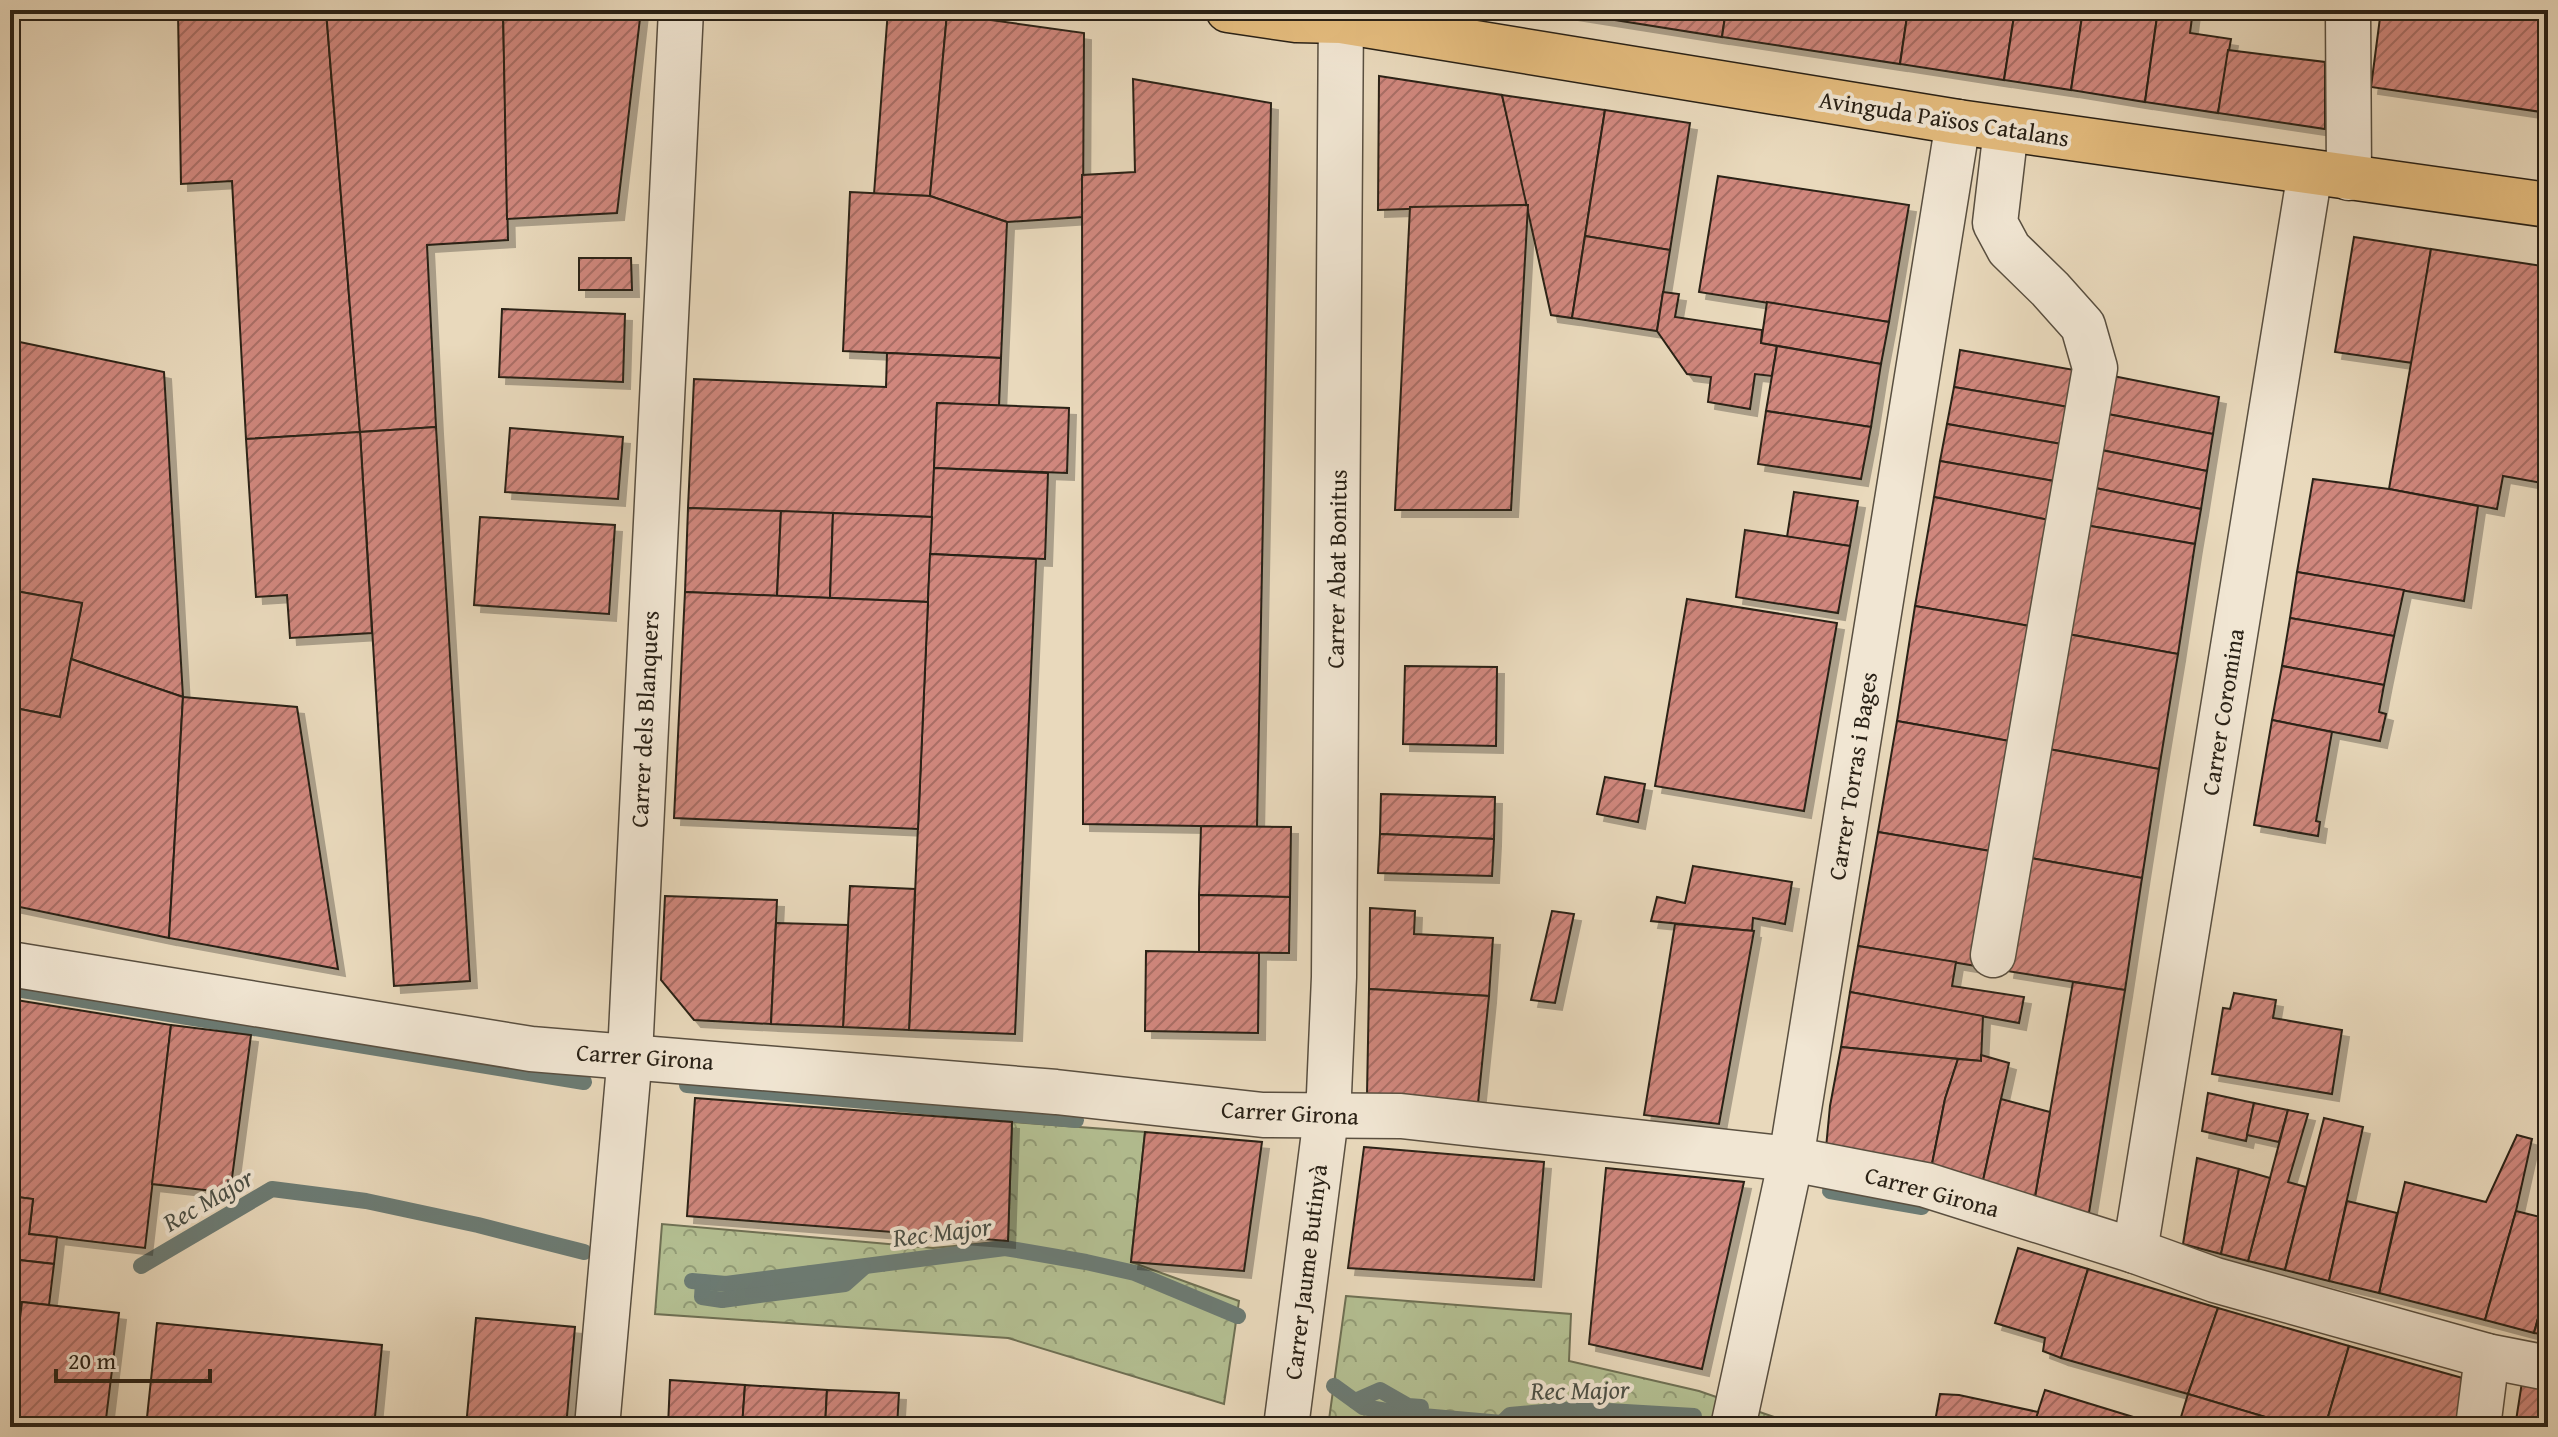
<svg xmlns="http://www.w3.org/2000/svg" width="2558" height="1437" font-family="'Gentium Book Plus',serif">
	<defs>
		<pattern id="park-crowns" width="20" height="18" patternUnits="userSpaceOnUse" patternTransform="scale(2)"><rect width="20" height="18" fill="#b4c093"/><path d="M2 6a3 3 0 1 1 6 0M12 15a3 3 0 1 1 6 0" fill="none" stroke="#929c77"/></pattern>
		<pattern id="building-hatch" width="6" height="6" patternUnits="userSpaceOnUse" patternTransform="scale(2)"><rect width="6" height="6" fill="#d0877d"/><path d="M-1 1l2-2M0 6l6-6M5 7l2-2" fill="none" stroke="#a96e65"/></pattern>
		<filter id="shadow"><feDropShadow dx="7" dy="7" stdDeviation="0" flood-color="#0004"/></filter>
	</defs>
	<rect width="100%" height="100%" fill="#e9d9bc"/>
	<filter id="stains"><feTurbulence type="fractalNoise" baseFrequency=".0025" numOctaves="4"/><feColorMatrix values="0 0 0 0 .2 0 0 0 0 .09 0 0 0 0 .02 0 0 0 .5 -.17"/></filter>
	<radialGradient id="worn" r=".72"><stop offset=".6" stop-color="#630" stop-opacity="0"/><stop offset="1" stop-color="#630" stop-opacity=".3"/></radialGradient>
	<g fill="url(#park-crowns)" stroke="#6e7054" stroke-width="2">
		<path d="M1012 1122 1145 1132 1131 1262 1239 1301 1224 1404 1008 1338 655 1314 662 1224 933 1248 1008 1241Z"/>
		<path d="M1346 1296 1571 1314 1569 1361 1699 1391 1774 1417 1897 1427H1328Z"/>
	</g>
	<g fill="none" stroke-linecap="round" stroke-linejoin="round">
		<g stroke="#6c7c75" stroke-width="16">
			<path d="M10 988 584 1082"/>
			<path d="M687 1085 1076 1120"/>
			<path d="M1830 1191 1922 1207"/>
			<path d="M141 1266 272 1189 366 1201 478 1225 584 1252"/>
			<path d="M692 1281 726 1284 1005 1248 1086 1262 1135 1273 1238 1316"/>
			<path d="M703 1282 702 1297 722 1300 845 1284 863 1268"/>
			<path d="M1334 1386 1363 1407 1411 1415 1502 1423 1510 1415 1574 1409 1694 1416"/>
			<path d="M1355 1401 1380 1390 1408 1406 1421 1407"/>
			<path d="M1771 1424 1807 1427"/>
		</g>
	</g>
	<g fill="url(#building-hatch)" stroke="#292116" stroke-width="2" filter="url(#shadow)">
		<path d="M178 10H241L178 13Z"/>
		<path d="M241 10H326L360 432 246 439 232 181 181 184 178 13Z"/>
		<path d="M326 10H503L508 240 427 245 436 427 360 432Z"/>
		<path d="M503 10H641L617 213 507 219Z"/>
		<path d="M888 10 947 14 930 196 874 194Z"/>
		<path d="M1552 10H1726L1722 37Z"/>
		<path d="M1726 10H1908L1900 64 1722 37Z"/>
		<path d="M1908 10H2015L2004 80 1900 64Z"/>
		<path d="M2015 10H2083L2071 90 2004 80Z"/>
		<path d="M2083 10H2158L2145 102 2071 90Z"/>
		<path d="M2158 10H2193L2190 33 2231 39 2218 113 2145 102Z"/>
		<path d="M2381 10H2548V113L2371 87Z"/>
		<path d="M947 14 1084 33 1083 217 1007 222 930 196Z"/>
		<path d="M2228 50 2325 62V129L2218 113Z"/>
		<path d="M1379 76 1502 95 1528 205 1378 210Z"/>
		<path d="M1133 79 1271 103 1257 827 1083 824 1082 175 1135 172Z"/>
		<path d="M1502 95 1605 110 1572 318 1551 315Z"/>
		<path d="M1605 110 1690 123 1670 250 1585 236Z"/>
		<path d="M1718 176 1909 205 1889 322 1699 292Z"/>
		<path d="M850 192 930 196 1007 222 1001 358 843 351Z"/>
		<path d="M1528 205 1511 510H1395L1410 207Z"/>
		<path d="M1585 236 1670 250 1657 331 1572 318Z"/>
		<path d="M2354 237 2431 249 2413 363 2335 352Z"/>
		<path d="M2431 249 2548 267V484L2503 476 2497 509 2389 489Z"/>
		<path d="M579 258H631L632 290H579Z"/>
		<path d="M1663 292 1679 294 1675 317 1762 330 1761 343 1777 346 1772 376 1755 374 1750 409 1708 402 1711 377 1687 374 1657 331Z"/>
		<path d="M1767 302 1889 322 1881 364 1761 343Z"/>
		<path d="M502 309 625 314 623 382 499 377Z"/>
		<path d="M10 340 164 372 183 697 71 659 82 603 10 590Z"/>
		<path d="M1777 346 1881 364 1871 427 1766 411Z"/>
		<path d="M1960 350 2080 371 2074 408 1954 387Z"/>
		<path d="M887 353 1001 358 999 406 937 403 932 517 688 508 694 379 886 387Z"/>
		<path d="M2103 374 2219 397 2213 434 2097 412Z"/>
		<path d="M1954 387 2074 408 2067 445 1947 424Z"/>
		<path d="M937 403 1069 408 1067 473 934 468Z"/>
		<path d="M1766 411 1871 427 1861 479 1758 464Z"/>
		<path d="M2097 412 2213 434 2207 471 2091 448Z"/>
		<path d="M1947 424 2067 445 2060 482 1940 461Z"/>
		<path d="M436 427 470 981 394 986 360 432Z"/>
		<path d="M510 428 623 437 618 499 505 492Z"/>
		<path d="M360 432 372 633 290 638 287 595 256 597 246 439Z"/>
		<path d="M2091 448 2207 471 2201 509 2085 486Z"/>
		<path d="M1940 461 2060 482 2054 521 1934 497Z"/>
		<path d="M934 468 1048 473 1045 559 930 554Z"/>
		<path d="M2313 479 2389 489 2478 506 2464 601 2297 572Z"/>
		<path d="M2085 486 2201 509 2195 544 2079 524Z"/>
		<path d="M1794 492 1858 501 1850 546 1787 537Z"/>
		<path d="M1934 497 2054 521 2035 627 1915 606Z"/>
		<path d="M688 508 781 511 777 596 685 592Z"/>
		<path d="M781 511 833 513 830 598 777 596Z"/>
		<path d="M833 513 932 517 928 602 830 598Z"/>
		<path d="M480 517 615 525 609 614 474 605Z"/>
		<path d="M2079 524 2195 544 2178 654 2062 633Z"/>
		<path d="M1745 530 1850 546 1838 613 1736 597Z"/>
		<path d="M930 554 1036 559 1015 1034 909 1030Z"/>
		<path d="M2297 572 2404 590 2394 636 2290 618Z"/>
		<path d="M10 590 82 603 60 717 10 707Z"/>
		<path d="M685 592 928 602 918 829 674 818Z"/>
		<path d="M1687 599 1837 623 1804 811 1655 786Z"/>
		<path d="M1915 606 2035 627 2015 742 1897 721Z"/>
		<path d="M2290 618 2394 636 2384 685 2282 666Z"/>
		<path d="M2062 633 2178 654 2159 769 2043 748Z"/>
		<path d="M71 659 183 697 169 938 10 905V707L60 717Z"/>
		<path d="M1405 666 1497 667 1496 746 1403 744Z"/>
		<path d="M2282 666 2384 685 2379 712 2386 714 2380 741 2272 720Z"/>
		<path d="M183 697 297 707 338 969 169 938Z"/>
		<path d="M2272 720 2332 732 2316 821 2320 822 2318 836 2254 825Z"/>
		<path d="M1897 721 2015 742 1996 852 1878 832Z"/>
		<path d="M2043 748 2159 769 2142 878 2025 857Z"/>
		<path d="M1605 777 1645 784 1638 822 1597 814Z"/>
		<path d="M1381 794 1495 797 1494 839 1380 834Z"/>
		<path d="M1201 826 1291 827 1290 897 1199 895Z"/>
		<path d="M1878 832 1996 852 1976 966 1858 946Z"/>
		<path d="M1380 834 1494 839 1492 876 1378 873Z"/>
		<path d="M2025 857 2142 878 2125 990 2007 971Z"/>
		<path d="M1693 866 1792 882 1785 924 1753 918 1752 931 1651 921 1657 897 1685 903Z"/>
		<path d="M850 886 915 889 909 1030 843 1027Z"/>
		<path d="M1199 895 1290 897 1289 953 1199 952Z"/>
		<path d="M665 896 777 900 771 1024 694 1020 661 980Z"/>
		<path d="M1370 908 1415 911 1414 934 1493 938 1489 996 1369 989Z"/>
		<path d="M1552 911 1574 914 1555 1003 1531 1000Z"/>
		<path d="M776 923 848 925 843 1027 771 1024Z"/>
		<path d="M1675 924 1754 931 1719 1124 1644 1115Z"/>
		<path d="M1858 946 1956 962 1952 986 2024 997 2019 1023 1850 992Z"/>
		<path d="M1146 951 1259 953 1258 1033 1145 1031Z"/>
		<path d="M2073 982 2125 990 2088 1219 2034 1202Z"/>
		<path d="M1369 989 1489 996 1478 1103 1367 1095Z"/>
		<path d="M1850 992 1983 1016 1981 1061 1841 1047Z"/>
		<path d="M2234 993 2276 1000 2273 1018 2342 1030 2332 1094 2212 1074 2223 1008 2230 1009Z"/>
		<path d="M10 999 171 1025 145 1248 29 1234 33 1199 10 1196Z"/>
		<path d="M171 1025 251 1035 230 1193 152 1184Z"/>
		<path d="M1841 1047 1958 1059 1945 1099 1931 1169 1826 1148 1830 1106Z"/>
		<path d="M1981 1055 2009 1063 1982 1185 1931 1169 1945 1099 1958 1059 1981 1061Z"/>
		<path d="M2208 1093 2254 1103 2246 1141 2202 1131Z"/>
		<path d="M695 1098 1012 1122 1008 1241 687 1216Z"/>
		<path d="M2001 1099 2050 1112 2034 1202 1982 1185Z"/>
		<path d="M2254 1103 2288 1110 2279 1142 2247 1135Z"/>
		<path d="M2288 1110 2308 1114 2288 1182 2306 1187 2285 1270 2248 1261Z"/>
		<path d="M2324 1118 2363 1127 2329 1281 2285 1270Z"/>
		<path d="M1145 1132 1262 1142 1244 1271 1131 1262Z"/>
		<path d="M2517 1135 2532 1139 2516 1211 2485 1320 2379 1293 2405 1182 2486 1202Z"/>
		<path d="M1364 1147 1544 1162 1534 1280 1348 1268Z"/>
		<path d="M2197 1158 2239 1169 2221 1254 2183 1244Z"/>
		<path d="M1606 1168 1744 1182 1702 1369 1589 1344Z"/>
		<path d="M2239 1169 2270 1178 2248 1261 2221 1254Z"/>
		<path d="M10 1196 33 1199 29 1234 57 1237 54 1264 10 1259Z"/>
		<path d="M2347 1201 2397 1213 2379 1293 2329 1281Z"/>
		<path d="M2516 1211 2548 1219V1282L2534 1333 2485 1320Z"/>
		<path d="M2018 1248 2088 1269 2061 1358 2043 1351 2045 1338 1995 1323Z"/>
		<path d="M10 1259 54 1264 49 1305 22 1302 10 1398Z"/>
		<path d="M2088 1269 2218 1308 2188 1394 2061 1358Z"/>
		<path d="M2548 1282V1335L2534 1333Z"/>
		<path d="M22 1302 119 1313 105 1427H10V1398Z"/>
		<path d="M2218 1308 2349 1346 2325 1427H2299L2188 1394Z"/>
		<path d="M476 1318 575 1327 566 1427H466Z"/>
		<path d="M157 1323 382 1345 374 1427H146Z"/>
		<path d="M2349 1346 2466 1379 2459 1427H2325Z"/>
		<path d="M670 1380 745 1385 742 1427H668Z"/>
		<path d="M2522 1382 2548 1385V1427H2515Z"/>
		<path d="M745 1385 827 1390 825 1427H742Z"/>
		<path d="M827 1390 899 1393 897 1427H825Z"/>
		<path d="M2045 1390 2166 1427H2033Z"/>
		<path d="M1940 1394 1959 1395 2038 1412 2033 1427H1934Z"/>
		<path d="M2188 1394 2299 1427H2178Z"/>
	</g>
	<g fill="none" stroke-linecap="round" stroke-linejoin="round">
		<defs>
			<g id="minor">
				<path d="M2348 10 2349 178"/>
				<path d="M1993 955 2095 368 2083 326 2050 289 2009 249 1995 223 2006 129"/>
				<path d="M10 964 531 1049 1056 1092 1263 1115 1401 1116 1791 1159 1926 1185 2135 1251 2215 1280 2487 1356 2548 1368"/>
				<path d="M2135 1251 2310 172"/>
				<path d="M597 1427 630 1055 681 10"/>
				<path d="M1286 1427 1329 1094 1334 977 1341 10"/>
				<path d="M1733 1427 1791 1159 1958 122"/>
				<path d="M2478 1427 2487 1356"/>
			</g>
			<path id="major" d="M1228 10 1296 20 1341 21 1958 122 2548 205"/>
		</defs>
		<use href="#minor" stroke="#594f40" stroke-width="47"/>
		<use href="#major" stroke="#292116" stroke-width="47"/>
		<use href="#minor" stroke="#f1e6d3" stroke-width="44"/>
		<use href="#major" stroke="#e4bc7e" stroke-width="44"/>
	</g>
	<g text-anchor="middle" stroke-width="8" stroke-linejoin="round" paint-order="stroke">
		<g font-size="24" fill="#292116" stroke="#f1e6d3">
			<text transform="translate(1944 119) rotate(9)" y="8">Avinguda Països Catalans</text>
			<text transform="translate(1337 569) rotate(-89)" y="8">Carrer Abat Bonitus</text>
			<text transform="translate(2223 712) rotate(-81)" y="8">Carrer Coromina</text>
			<text transform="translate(645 719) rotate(-87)" y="8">Carrer dels Blanquers</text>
			<text transform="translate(1853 776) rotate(-81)" y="8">Carrer Torras i Bages</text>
			<text transform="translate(645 1057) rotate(4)" y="8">Carrer Girona</text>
			<text transform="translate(1290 1113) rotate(3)" y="8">Carrer Girona</text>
			<text transform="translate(1932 1192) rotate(15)" y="8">Carrer Girona</text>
			<text transform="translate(1306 1272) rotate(-83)" y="8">Carrer Jaume Butinyà</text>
		</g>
		<g font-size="26" font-style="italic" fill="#4a4f46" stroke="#f1e6d3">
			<text transform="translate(208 1200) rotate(-30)" y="9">Rec Major</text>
			<text transform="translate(942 1232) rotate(-7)" y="9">Rec Major</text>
			<text transform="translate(1580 1390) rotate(-1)" y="9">Rec Major</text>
		</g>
	</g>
	<rect width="2558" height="1437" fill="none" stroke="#e9d9bc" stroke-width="40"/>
	<rect x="12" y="12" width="2534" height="1413" fill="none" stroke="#292116" stroke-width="4"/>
	<rect x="20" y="20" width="2518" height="1397" fill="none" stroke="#292116" stroke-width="2"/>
	<path d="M56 1369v12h154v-12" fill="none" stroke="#292116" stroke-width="4"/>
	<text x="68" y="1369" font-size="24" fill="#292116" stroke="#f1e6d3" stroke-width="6" paint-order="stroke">20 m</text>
	<rect width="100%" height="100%" filter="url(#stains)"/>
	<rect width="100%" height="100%" fill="url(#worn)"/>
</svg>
